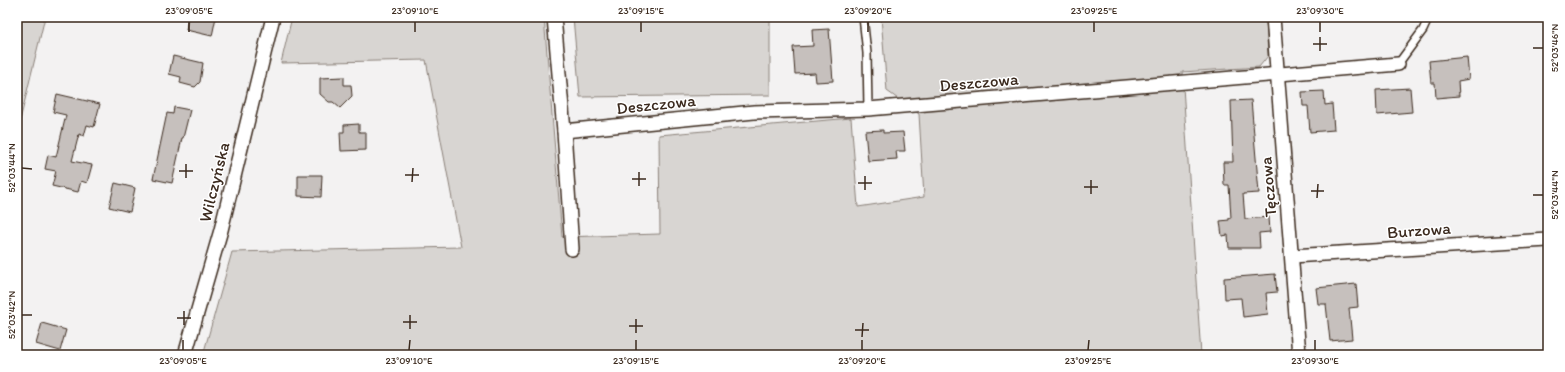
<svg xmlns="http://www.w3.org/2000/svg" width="1565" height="372" font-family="Itim,sans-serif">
	<rect width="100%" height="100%" fill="#f3f2f2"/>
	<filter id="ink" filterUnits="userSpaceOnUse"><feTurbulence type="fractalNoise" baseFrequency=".025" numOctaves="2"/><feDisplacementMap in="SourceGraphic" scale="8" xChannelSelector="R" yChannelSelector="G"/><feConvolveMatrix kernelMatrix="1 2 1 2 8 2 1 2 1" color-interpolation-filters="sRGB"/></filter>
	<g filter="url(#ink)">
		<g fill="#d8d5d2" stroke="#8a8078">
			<path d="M17 17H45L17 133Z"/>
			<path d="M292 17H544L562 237 660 234 659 135 851 118 858 207 924 197 919 114 887 91 881 17H1266L1268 56 1259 67 1182 72 1201 355H203L232 252 461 247 426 60 281 63Z"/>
			<path d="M573 17H770V95L580 97Z"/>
		</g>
		<g fill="#c6c0bd" stroke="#3b2a1e">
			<path d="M188 17H216L212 36 186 30Z"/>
			<path d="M829 29 833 81 816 82 815 73 795 74 793 47 813 46 812 30Z"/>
			<path d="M173 56 203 63 200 82 195 87 180 83 181 77 169 74Z"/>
			<path d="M1467 57 1469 79 1458 81 1459 96 1436 98 1435 83H1431L1429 61Z"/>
			<path d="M344 77V85H351L352 96 340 108 333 102H329L320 94V78Z"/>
			<path d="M1410 88 1412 112 1377 115 1376 90Z"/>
			<path d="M1324 91 1325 105 1332 104 1334 130 1310 132 1308 106H1303L1302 92Z"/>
			<path d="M57 94 100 104 94 127 87 125 84 136 79 134 72 161 92 165 87 183 81 181 78 192 52 186 56 171 45 169 48 155 56 157 66 115 53 112Z"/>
			<path d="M1251 100 1259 193 1243 194 1245 219 1269 217 1270 232 1259 233 1260 248H1229L1228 235 1222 236 1220 221 1229 220V218H1231L1229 185H1224L1223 162H1233L1231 101Z"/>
			<path d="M174 107 190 110 183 138H182L172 183 153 179 167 113 173 114Z"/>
			<path d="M359 124V132H366V150L341 151 340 132H344V125Z"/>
			<path d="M883 130V133L903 132 905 151H896L897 159 868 161 865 131Z"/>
			<path d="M298 175H322L321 197 298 196Z"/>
			<path d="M115 183 135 188 130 212 109 207Z"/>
			<path d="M1275 274 1277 292 1266 293 1268 314 1243 317 1241 298 1225 299 1224 278Z"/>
			<path d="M1356 284 1358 307 1349 308 1352 339 1330 341 1326 304H1318L1316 288Z"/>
			<path d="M42 323 66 330 60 351 36 344Z"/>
		</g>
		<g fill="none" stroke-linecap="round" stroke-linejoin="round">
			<defs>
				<g id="service">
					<path d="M863 17 867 53 868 109"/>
					<path d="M1398 64 1423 30 1429 17"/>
				</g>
				<g id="minor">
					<path d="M554 17 564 131 754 112 868 109 1398 64"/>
					<path d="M1273 17 1299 355"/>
					<path d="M564 131 572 249"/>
					<path d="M1292 256 1548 240"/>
					<path d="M185 355 221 230 273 17"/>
				</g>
			</defs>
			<use href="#service" stroke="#3b2a1e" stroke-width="10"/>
			<use href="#minor" stroke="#3b2a1e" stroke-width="16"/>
			<use href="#service" stroke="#fff" stroke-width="7"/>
			<use href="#minor" stroke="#fff" stroke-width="13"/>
		</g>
	</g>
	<path fill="none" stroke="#3b2a1e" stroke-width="1.5" d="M189 32V22M415 32V22M641 32V22M868 32V22M1094 32V22M1320 32V22M1313 44H1327M1533 48H1543M1320 51V37M22 168 32 169M179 171H193M405 175H419M186 178V164M632 179H646M412 182 413 168M858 183H872M639 186V172M1084 187H1098M865 190V176M1311 191H1324M1091 194V180M1533 195H1543M1317 198 1318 184M22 315H32M177 318H191M403 322H417M184 325V311M629 326H643M410 329V315M855 330H869M636 333V319M862 337 863 323M183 350V340M409 350 410 340M636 350V340M862 350V340M1088 350 1089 340M1315 350V340"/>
	<g text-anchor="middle" stroke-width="3" stroke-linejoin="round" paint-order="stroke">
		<g font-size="17" fill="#3b2a1e" stroke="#fff">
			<text transform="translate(979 82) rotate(-5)" y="6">Deszczowa</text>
			<text transform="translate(656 104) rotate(-6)" y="6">Deszczowa</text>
			<text transform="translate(214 182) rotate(-76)" y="6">Wilczyńska</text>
			<text transform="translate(1268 187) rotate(-95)" y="6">Tęczowa</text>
			<text transform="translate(1419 230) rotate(-4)" y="6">Burzowa</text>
		</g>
	</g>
	<rect width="1565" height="372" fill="none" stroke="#fff" stroke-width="44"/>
	<rect x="22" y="22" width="1521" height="328" fill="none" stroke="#3b2a1e" stroke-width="1.5"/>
	<g font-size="10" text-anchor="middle" fill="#3b2a1e">
		<text x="189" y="14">23°09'05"E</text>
		<text x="415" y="14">23°09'10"E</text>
		<text x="641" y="14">23°09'15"E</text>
		<text x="868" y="14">23°09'20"E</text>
		<text x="1094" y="14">23°09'25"E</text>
		<text x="1320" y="14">23°09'30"E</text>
		<text transform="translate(1554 48) rotate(-90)" y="4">52°03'46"N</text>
		<text transform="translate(11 168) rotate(-90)" y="4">52°03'44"N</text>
		<text transform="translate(1554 195) rotate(-90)" y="4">52°03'44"N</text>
		<text transform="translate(11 315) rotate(-90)" y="4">52°03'42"N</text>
		<text x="183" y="364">23°09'05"E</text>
		<text x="409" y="364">23°09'10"E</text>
		<text x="636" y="364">23°09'15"E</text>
		<text x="862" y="364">23°09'20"E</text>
		<text x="1088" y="364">23°09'25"E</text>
		<text x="1315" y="364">23°09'30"E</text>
	</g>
</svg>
